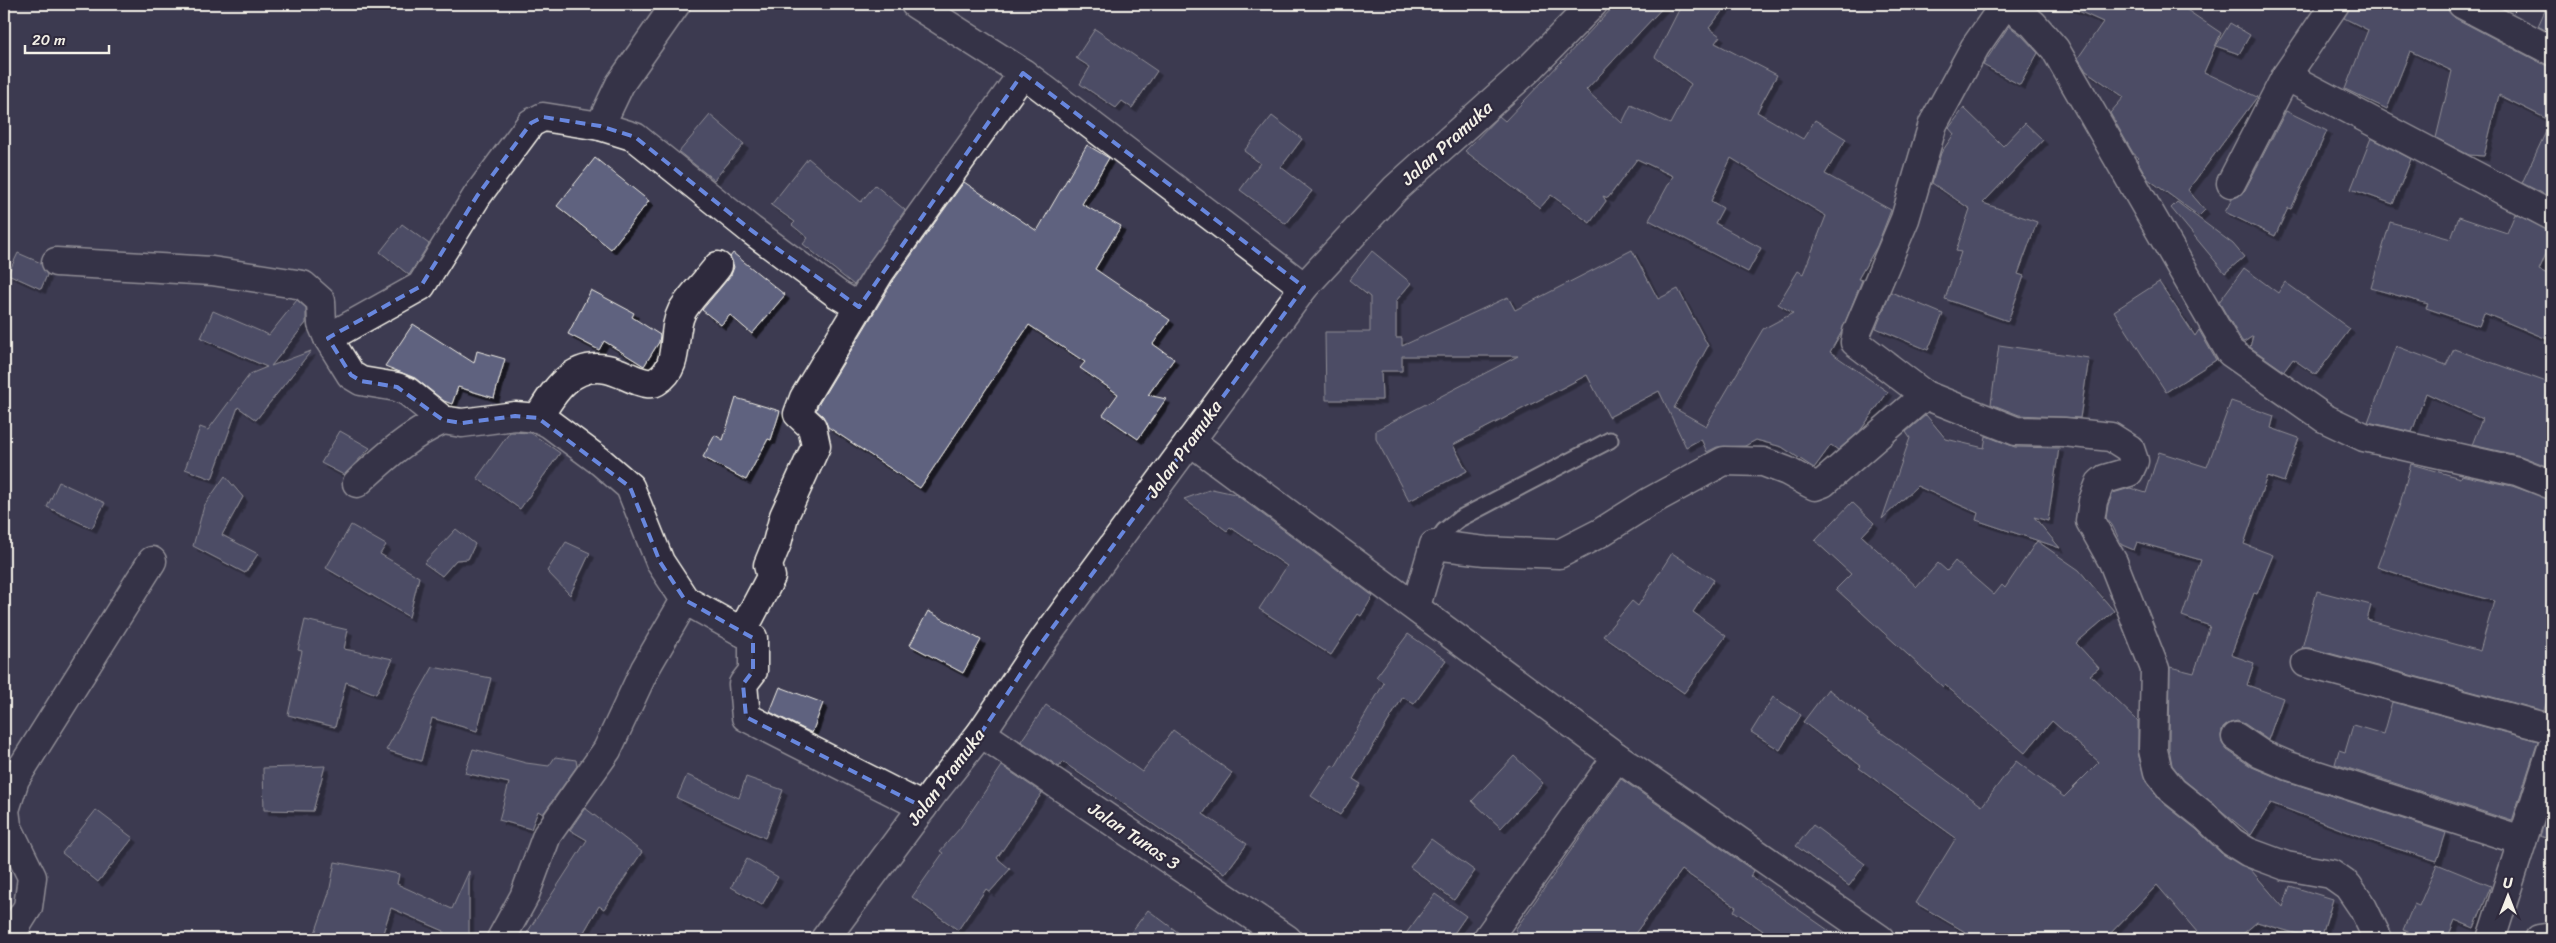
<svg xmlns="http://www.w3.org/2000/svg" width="2556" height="943" font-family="Sriracha,sans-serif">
	<defs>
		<filter id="shadow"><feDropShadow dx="4.5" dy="4.5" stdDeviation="0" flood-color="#0009"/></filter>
	</defs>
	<rect width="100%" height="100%" fill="#3d3b51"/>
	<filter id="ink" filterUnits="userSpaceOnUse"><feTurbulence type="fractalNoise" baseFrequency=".02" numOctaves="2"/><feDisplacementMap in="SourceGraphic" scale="10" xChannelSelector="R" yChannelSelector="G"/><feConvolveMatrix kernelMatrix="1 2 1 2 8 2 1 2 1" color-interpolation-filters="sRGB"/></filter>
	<g filter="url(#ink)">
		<g fill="#5e627f" stroke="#f4f1e8" filter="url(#shadow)">
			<path d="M1616 4H1666L1586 90 1622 123 1631 105 1670 124 1691 84 1655 57 1682 4H1728L1709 28 1720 36 1715 43 1777 75 1757 112 1803 139 1815 120 1846 139 1825 174 1891 210 1877 246 1858 279 1862 280 1841 333 1830 352 1888 392 1860 431 1838 450 1831 445 1814 468 1782 447 1756 440 1745 446 1717 447 1707 452 1701 439 1686 447 1659 391 1609 417 1587 375 1453 445 1467 471 1409 501 1376 439V430L1518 356H1402V371H1381L1382 400H1326L1325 332H1370V297L1349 280 1372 251 1411 283 1396 301V338H1402V346L1508 297 1515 310 1632 250 1658 299 1678 289 1708 346 1674 408 1706 426 1763 329 1793 313 1778 304 1798 271 1803 274 1826 216 1731 158 1711 201 1723 208 1715 223 1761 248 1748 272 1649 220 1673 176 1637 159 1608 198 1603 196 1606 201 1590 223 1551 195 1540 208 1465 151 1499 116 1505 121Z"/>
			<path d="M2063 4H2178L2221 33 2204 72 2257 97 2188 190 2205 210 2199 216 2148 179 2137 160 2139 158 2133 153 2110 113 2124 97 2086 71 2078 58 2103 22Z"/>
			<path d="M2350 4H2447L2449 12 2455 18 2545 65 2552 67V198L2522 183 2551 121 2499 95 2484 156 2469 155 2436 138 2452 71 2410 51 2387 109 2345 89 2368 30 2344 18Z"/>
			<path d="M2548 4H2552V34L2538 26Z"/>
			<path d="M2230 23 2250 35 2239 54 2216 46Z"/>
			<path d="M2009 26 2022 36 2038 53 2020 85 1983 65Z"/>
			<path d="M1095 29 1157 71 1132 108 1122 101 1116 108 1080 84 1090 67 1076 58Z"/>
			<path d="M1964 108 2003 146 2025 123 2043 140 1983 203 2037 222 2018 274 2024 276 2008 321 1945 299 1961 252 1956 251 1970 209 1932 183 1941 153 1954 134 1949 128Z"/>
			<path d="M2286 111 2327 131 2291 209 2288 208 2275 236 2225 212 2232 199 2239 196 2245 190Z"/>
			<path d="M710 115 744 144 714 180 679 152Z"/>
			<path d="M1272 116 1302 139 1281 167 1312 191 1286 224 1240 190 1260 163 1244 151Z"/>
			<path d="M2371 138 2411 159 2393 204 2351 189Z"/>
			<path d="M1087 145 1109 158 1082 204 1121 226 1095 269 1170 320 1153 344 1174 359 1148 395 1166 399 1138 439 1103 415 1118 394 1080 368 1085 362 1029 325 920 488 828 427 823 416 816 410 818 405 893 281 964 182 1037 231Z"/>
			<path d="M595 158 649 201 611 249 557 206Z"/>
			<path d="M808 158 861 202 875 185 905 210 854 285 803 244 808 238 792 225 795 222 771 205Z"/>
			<path d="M2177 202 2233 244 2244 257 2225 273 2171 208Z"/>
			<path d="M2515 214 2552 232V240L2539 270 2552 276V341L2484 313 2479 326 2426 308 2428 304 2371 288 2390 222 2451 239 2459 217 2507 233Z"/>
			<path d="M402 224 429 244 409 275 380 252Z"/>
			<path d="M18 253 41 263 47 275 41 289 8 274Z"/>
			<path d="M733 253 785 295 752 334 730 315 721 325 702 310 731 275 734 267 730 257Z"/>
			<path d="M2244 268 2278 293 2285 282 2350 329 2316 375 2293 359 2284 371 2250 347 2253 336 2244 342 2242 341 2219 302Z"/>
			<path d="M2159 282 2195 336 2199 330 2216 360 2166 392 2114 311Z"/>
			<path d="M591 290 634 313 632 317 660 335 659 342 644 366 604 341 599 350 568 334Z"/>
			<path d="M1891 292 1943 314 1928 350 1876 328Z"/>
			<path d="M297 300 306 308V323L271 366 311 351 256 420 238 407 212 479 185 469 200 427 208 430 250 374 267 367 201 338 213 311 269 335Z"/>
			<path d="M413 324 474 363 477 351 505 359 494 398 458 387 452 404 444 401 415 378 385 366Z"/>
			<path d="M1999 345 2089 358 2080 418 2019 415 1991 404Z"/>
			<path d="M2396 346 2446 365 2454 349 2552 384V468L2521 456 2472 445 2482 419 2426 393 2412 432 2368 422Z"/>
			<path d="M736 398 780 411 771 440 768 439 746 480 703 457 715 435 723 440Z"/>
			<path d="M2231 401 2274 416 2271 428 2299 438 2284 482 2267 476 2244 544 2273 555 2257 594 2254 593 2231 655 2254 663 2247 685 2283 698 2268 740 2245 724 2237 721 2230 723 2223 728 2221 735 2222 743 2227 750 2252 767 2283 780 2446 833 2437 861 2375 842 2271 803 2251 835 2184 780 2172 765 2169 748 2170 667 2194 673 2210 626 2182 616 2201 560 2137 542 2134 550 2122 545 2112 525 2106 518 2108 505 2113 493 2130 488 2146 493 2159 452 2207 467Z"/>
			<path d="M1926 415 1946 439 1984 448 1986 436 2015 447 2059 448 2048 521 2034 517 2060 548 1976 520 1978 513 1917 486 1882 519 1910 438 1906 432Z"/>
			<path d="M340 431 370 448 344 475 321 463Z"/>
			<path d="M510 432 531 433 560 453 520 509 477 478Z"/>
			<path d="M2411 464 2460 478 2461 475 2512 486 2552 500V593L2546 616 2552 617V683L2544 711 2310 648H2302L2317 591 2371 605 2367 620 2480 651 2494 601 2423 582 2377 567 2399 507Z"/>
			<path d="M225 476 243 497 222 535 258 554 245 573 193 546 204 506Z"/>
			<path d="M59 482 105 503 92 528 47 507Z"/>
			<path d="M1212 489 1235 494 1373 596 1361 616 1358 614 1331 655 1259 609 1287 566 1230 527 1227 531 1184 499Z"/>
			<path d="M1852 502 1874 523 1862 536 1917 587 1938 563 1947 571 1955 561 1994 595 2002 585 2005 588 2037 541 2079 570 2114 611 2076 643 2099 668 2090 675 2138 721V753L2146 782 2163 803 2196 829 2221 853 2251 870 2283 907 2290 886 2333 899 2321 939H2314L2257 922 2237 939H2203L2157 885 2105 939H1977L1916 903 1956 838 1859 768 1861 766 1803 722 1828 689 1868 720 1867 722 1982 806 2016 761 2064 797 2099 762 2052 721 2025 753 1945 685 1943 687 1836 589 1851 574 1815 541Z"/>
			<path d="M351 525 386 545 380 554 419 577 409 617 326 568Z"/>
			<path d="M456 529 475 544 468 559 456 560 442 576 424 563Z"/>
			<path d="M566 542 590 553 570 595 547 571Z"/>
			<path d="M1672 553 1714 580 1693 612 1726 636 1684 693 1603 636 1632 601 1638 606Z"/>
			<path d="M928 611 981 640 963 673 910 645Z"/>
			<path d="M305 620 348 630 344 649 393 659 376 694 346 682 335 727 288 715 302 651 298 650Z"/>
			<path d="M1408 634 1446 660 1414 704 1403 697 1353 779 1361 784 1340 815 1311 796 1332 765 1335 767 1384 683 1376 677Z"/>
			<path d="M433 667 491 678 477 731 432 718 421 761 386 750Z"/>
			<path d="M780 687 823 703 812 733 770 712Z"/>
			<path d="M1773 697 1801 715 1780 750 1751 732Z"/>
			<path d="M2392 702 2538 741 2512 821 2335 764 2339 750 2345 752 2353 725 2383 734Z"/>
			<path d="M1046 705 1142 772 1173 730 1232 773 1203 814 1247 844 1225 874 1063 762 1059 767 1021 741Z"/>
			<path d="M473 749 526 763 549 766 555 757 576 760 577 766 543 814 538 811 531 829 499 820 509 783 465 773Z"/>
			<path d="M1514 756 1543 783 1501 828 1472 801Z"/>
			<path d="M325 766 313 811 264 810 263 768Z"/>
			<path d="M1002 766 1042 793 997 858 1010 869 990 892 986 889 958 930 912 897 943 853 940 851 960 828Z"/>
			<path d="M687 775 739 798 746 777 783 790 765 838 677 798Z"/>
			<path d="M1621 779 1754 871 1750 876 1841 939H1775L1734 911 1736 907 1682 870 1631 939H1528L1515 930Z"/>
			<path d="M2552 799V840L2540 836Z"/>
			<path d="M585 808 642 852 604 909 599 906 580 939H523L587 840 570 830Z"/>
			<path d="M96 810 133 838 98 882 62 853Z"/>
			<path d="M1813 825 1865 864 1849 886 1796 846Z"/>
			<path d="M1431 839 1475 871 1454 900 1410 867Z"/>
			<path d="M747 859 778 877 762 905 731 887Z"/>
			<path d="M335 862 399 874 397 884 452 909 469 871V939H440L444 931 391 908 381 939H313L329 893Z"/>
			<path d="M2437 864 2491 886 2474 928 2455 920 2447 939H2426L2403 930 2414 904 2419 906Z"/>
			<path d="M1435 894 1466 916 1450 939H1402Z"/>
			<path d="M1148 910 1187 939H1126Z"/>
		</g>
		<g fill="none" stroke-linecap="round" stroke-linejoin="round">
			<defs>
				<path id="service" d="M1434 545 1444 531 1459 519 1610 440"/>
				<g id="minor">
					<path d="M676 4 620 84 600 126 635 137 751 230 837 294 859 307"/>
					<path d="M915 4 1023 73 1304 287"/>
					<path d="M2005 4 1975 47 1933 124 1905 219 1857 332 1855 342 1925 395 2016 431 2064 432 2111 437 2130 449 2134 461 2129 472 2105 479 2100 483 2093 501 2090 521 2113 562 2155 669 2153 750 2158 772 2173 791 2206 817 2232 842 2248 852 2286 866 2331 874 2348 886 2363 908 2378 939"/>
					<path d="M2006 4 2033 24 2055 49 2230 352 2324 418 2364 437 2517 471 2552 485"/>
					<path d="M2462 4 2552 51"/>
					<path d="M2286 76 2552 216"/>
					<path d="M2231 183 2286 76 2335 4"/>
					<path d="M56 262 212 271 303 285 321 301 322 324 328 338 351 375 361 381 397 387 408 392 443 420 462 423 515 416 538 418 550 424 601 462 630 487 660 562 685 600 645 669 607 750 547 835 524 897 501 939"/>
					<path d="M328 338 421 286 477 196 531 123 543 117 600 126"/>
					<path d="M538 418C553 392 572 362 607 369 618 371 629 378 639 381 645 383 652 385 657 381 682 366 670 334 682 311 690 297 708 280 718 266"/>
					<path d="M1190 441 1617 757 1880 939"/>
					<path d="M357 483C384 458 409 435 443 420"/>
					<path d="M685 600 753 638V671L743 684 746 717 923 807"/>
					<path d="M1416 606 1434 545 1485 551 1559 554 1600 533 1649 502 1724 461 1763 462 1787 471 1809 483 1815 486 1823 483 1925 395"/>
					<path d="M742 632 771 577 768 565 777 543 784 516 816 446 812 427 798 414 804 398 880 272 1023 73"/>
					<path d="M2306 663 2552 729"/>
					<path d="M981 733 1287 939"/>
					<path d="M2236 737 2261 754 2289 766 2522 841"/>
					<path d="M8 939 28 907 32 877 7 826 5 810 15 779 152 561"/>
					<path d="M825 939 934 792 981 733 1042 642 1304 287 1395 189 1531 67 1593 4"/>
					<path d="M1487 939 1617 757"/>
					<path d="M2491 939 2552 748"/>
					<path d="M2539 939 2552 937"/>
				</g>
			</defs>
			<use href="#service" stroke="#f4f1e8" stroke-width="19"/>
			<use href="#minor" stroke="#f4f1e8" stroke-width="31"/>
			<use href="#service" stroke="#2f2a3d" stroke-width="15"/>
			<use href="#minor" stroke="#2f2a3d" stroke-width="28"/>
		</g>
	</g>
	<path d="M0 0H2556V943H0ZM1023 73 1304 287 1042 642 981 733 923 807 746 717 743 684 753 671V638L685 600 660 562 630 487 538 418 515 416 462 423 443 420 397 387 361 381 351 375 328 338 421 286 477 196 531 123 543 117 600 126 635 137 751 230 859 307Z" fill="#3d3b51" fill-opacity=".55" fill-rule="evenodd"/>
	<path fill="none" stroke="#6887de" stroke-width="4" stroke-dasharray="10 6" stroke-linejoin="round" d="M1023 73 1304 287 1042 642 981 733 923 807 746 717 743 684 753 671V638L685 600 660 562 630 487 538 418 515 416 462 423 443 420 397 387 361 381 351 375 328 338 421 286 477 196 531 123 543 117 600 126 635 137 751 230 859 307Z"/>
	<g text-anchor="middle" stroke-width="4.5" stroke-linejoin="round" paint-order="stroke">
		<g font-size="18" fill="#f4f1e8" stroke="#2f2a3d">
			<text transform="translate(1447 143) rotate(-42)" y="6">Jalan Pramuka</text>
			<text transform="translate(1184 449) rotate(-54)" y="6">Jalan Pramuka</text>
			<text transform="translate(946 777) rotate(-53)" y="6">Jalan Pramuka</text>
			<text transform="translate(1134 836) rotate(34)" y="6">Jalan Tunas 3</text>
		</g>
	</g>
	<rect width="2556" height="943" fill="none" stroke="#2f2a3d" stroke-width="20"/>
	<rect x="10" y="10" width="2536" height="923" fill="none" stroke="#f4f1e8" stroke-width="2" filter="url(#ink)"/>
	<g transform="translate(2508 896)" stroke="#2f2a3d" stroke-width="4" paint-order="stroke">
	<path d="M0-4L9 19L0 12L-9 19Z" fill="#f4f1e8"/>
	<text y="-8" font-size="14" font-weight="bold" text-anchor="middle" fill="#f4f1e8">U</text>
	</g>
	<path d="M25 45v8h84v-8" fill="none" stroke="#f4f1e8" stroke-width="2.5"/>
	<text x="32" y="45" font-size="15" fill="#f4f1e8" stroke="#2f2a3d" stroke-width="4" paint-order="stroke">20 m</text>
</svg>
